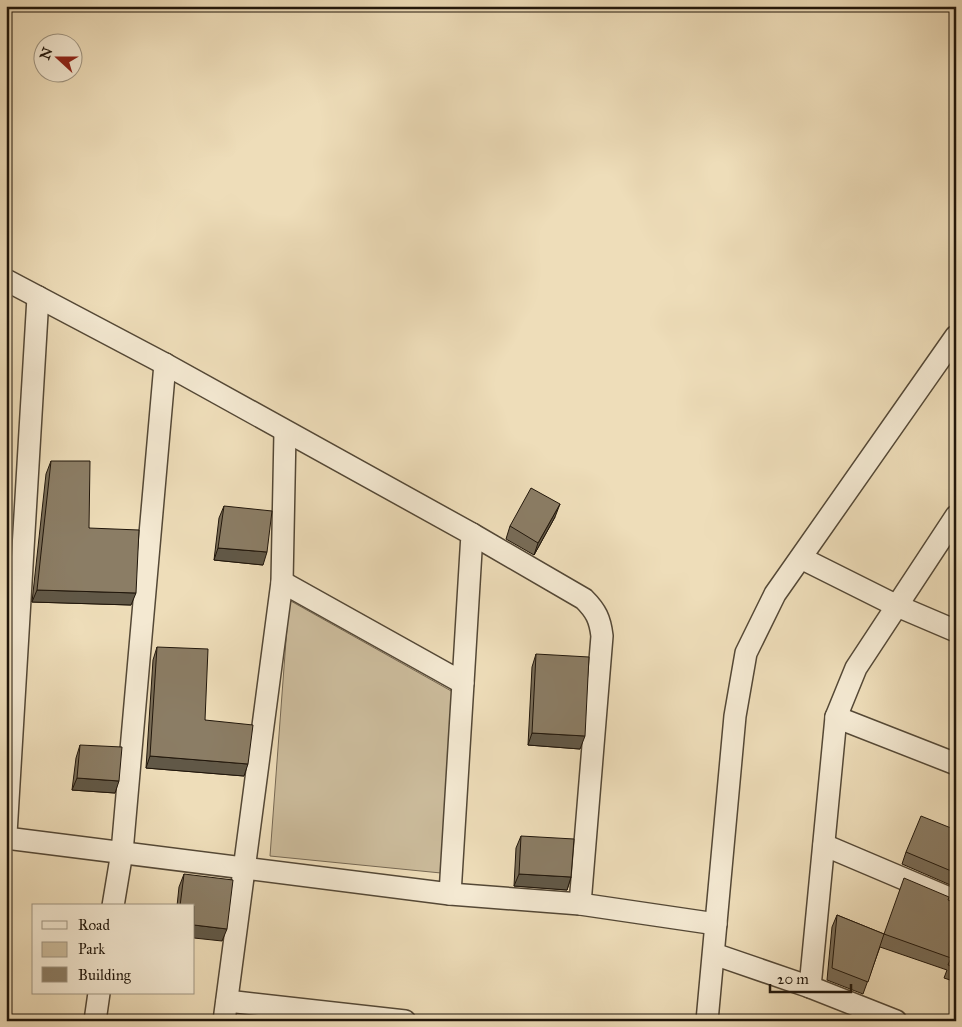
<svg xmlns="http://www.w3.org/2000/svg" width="962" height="1027" font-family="'IM FELL Great Primer',serif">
	<rect width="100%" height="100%" fill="#eeddb9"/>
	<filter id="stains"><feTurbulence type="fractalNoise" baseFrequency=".004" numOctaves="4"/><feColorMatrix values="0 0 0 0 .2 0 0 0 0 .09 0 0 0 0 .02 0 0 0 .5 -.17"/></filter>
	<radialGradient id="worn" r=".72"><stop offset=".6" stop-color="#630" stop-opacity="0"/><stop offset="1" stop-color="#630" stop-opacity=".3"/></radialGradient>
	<path fill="#cbbb9b" stroke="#766853" d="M289 600 453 692 441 873 270 856Z"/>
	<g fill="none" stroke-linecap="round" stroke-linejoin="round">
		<defs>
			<g id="street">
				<path d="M6 280 165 364 472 534 463 683 282 582"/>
				<path d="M472 534 584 599C596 611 600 619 602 636L580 904"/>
				<path d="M801 558 895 605 956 631"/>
				<path d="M836 717 956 764"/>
				<path d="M6 834 38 297"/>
				<path d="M6 838 450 894 580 904 716 924"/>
				<path d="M824 845 956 901"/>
				<path d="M450 894 463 683"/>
				<path d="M113 906 122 852 165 364"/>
				<path d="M714 954 810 987 896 1021"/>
				<path d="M810 987 836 717 856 668 956 516"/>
				<path d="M227 1001 405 1021"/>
				<path d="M95 1021 99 993"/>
				<path d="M224 1021 282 582 285 432"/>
				<path d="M707 1021 735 716 746 653 775 594 956 336"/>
			</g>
		</defs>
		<use href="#street" stroke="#544836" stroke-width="24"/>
		<use href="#street" stroke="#f4e9d2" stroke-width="21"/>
	</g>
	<g fill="#786c57" stroke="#20160b">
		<path d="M51 461 89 528 131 605 32 602 46 474Z"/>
		<path d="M224 506 263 565 214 560 219 518Z"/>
		<path d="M555 517 534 555 506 539 510 526Z"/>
		<path d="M157 647 205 720 244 776 146 768 153 660Z"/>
		<path d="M536 654 580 749 528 745 532 667Z"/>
		<path d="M80 745 115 793 72 790 76 758Z"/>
		<path d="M956 830V885L955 887 902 864 906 852Z"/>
		<path d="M521 836 571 877 567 890 514 886 516 848Z"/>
		<path d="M184 874 222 941 194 906H177L179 887Z"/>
		<path d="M948 900 956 903V982L944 978 947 970 880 947 863 994 827 980 832 927 837 915 884 934Z"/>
	</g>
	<g fill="#615847" stroke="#20160b">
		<path d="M560 504 555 517 534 555 538 543Z"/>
		<path d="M218 548 267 552 263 565 214 560Z"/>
		<path d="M37 590 136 593 131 605 32 602Z"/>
		<path d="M532 733 585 736 580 749 528 745Z"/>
		<path d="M150 756 248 764 244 776 146 768Z"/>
		<path d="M77 778 119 781 115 793 72 790Z"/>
		<path d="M519 874 571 877 567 890 514 886Z"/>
		<path d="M194 925 227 929 222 941 194 938Z"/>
	</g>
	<g fill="#8b7d65" stroke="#20160b">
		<path d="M51 461H90L89 528 139 530 136 593 37 590Z"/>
		<path d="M531 488 560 504 538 543 510 526Z"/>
		<path d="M224 506 272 511 267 552 218 548Z"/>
		<path d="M157 647 208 649 205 720 253 725 248 764 150 756Z"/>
		<path d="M536 654 589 657 585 736 532 733Z"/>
		<path d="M80 745 122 747 119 781 77 778Z"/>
		<path d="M921 816 956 830V873L906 852Z"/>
		<path d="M521 836 574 839 571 877 519 874Z"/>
		<path d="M184 874 233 880 227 929 194 925V906H180Z"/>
		<path d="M904 878 949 897 948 900 956 903V968L948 965 951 958 884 934Z"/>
		<path d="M837 915 884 934 868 982 832 968Z"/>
		<path d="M115 1018 125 1021H114Z"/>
	</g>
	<rect width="962" height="1027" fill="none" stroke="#eeddb9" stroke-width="25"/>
	<rect x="8" y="8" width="947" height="1012" fill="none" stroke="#20160b" stroke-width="2.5"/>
	<rect x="12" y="12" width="937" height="1002" fill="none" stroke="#20160b"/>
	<rect x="32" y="904" width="162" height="90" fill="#f4e9d2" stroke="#9f9582"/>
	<rect x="42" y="921" width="25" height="8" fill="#f4e9d2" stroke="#9f9582"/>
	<text x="78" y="930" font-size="15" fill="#20160b">Road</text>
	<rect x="42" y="942" width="25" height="15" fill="#cbbb9b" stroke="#9f9582"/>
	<text x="78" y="954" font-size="15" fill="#20160b">Park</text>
	<rect x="42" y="967" width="25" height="15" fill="#8b7d65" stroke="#9f9582"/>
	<text x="78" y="980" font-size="15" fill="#20160b">Building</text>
	<g transform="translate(58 58) rotate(291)"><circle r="24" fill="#f4e9d2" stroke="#9f9582"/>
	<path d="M0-4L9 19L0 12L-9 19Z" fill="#8f2418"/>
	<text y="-8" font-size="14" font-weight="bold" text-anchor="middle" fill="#20160b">N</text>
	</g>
	<path d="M770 984v8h81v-8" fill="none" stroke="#20160b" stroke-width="2.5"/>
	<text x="777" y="984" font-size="15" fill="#20160b" stroke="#f4e9d2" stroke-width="4" paint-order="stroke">20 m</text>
	<rect width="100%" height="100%" filter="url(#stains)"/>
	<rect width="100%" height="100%" fill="url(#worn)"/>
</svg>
